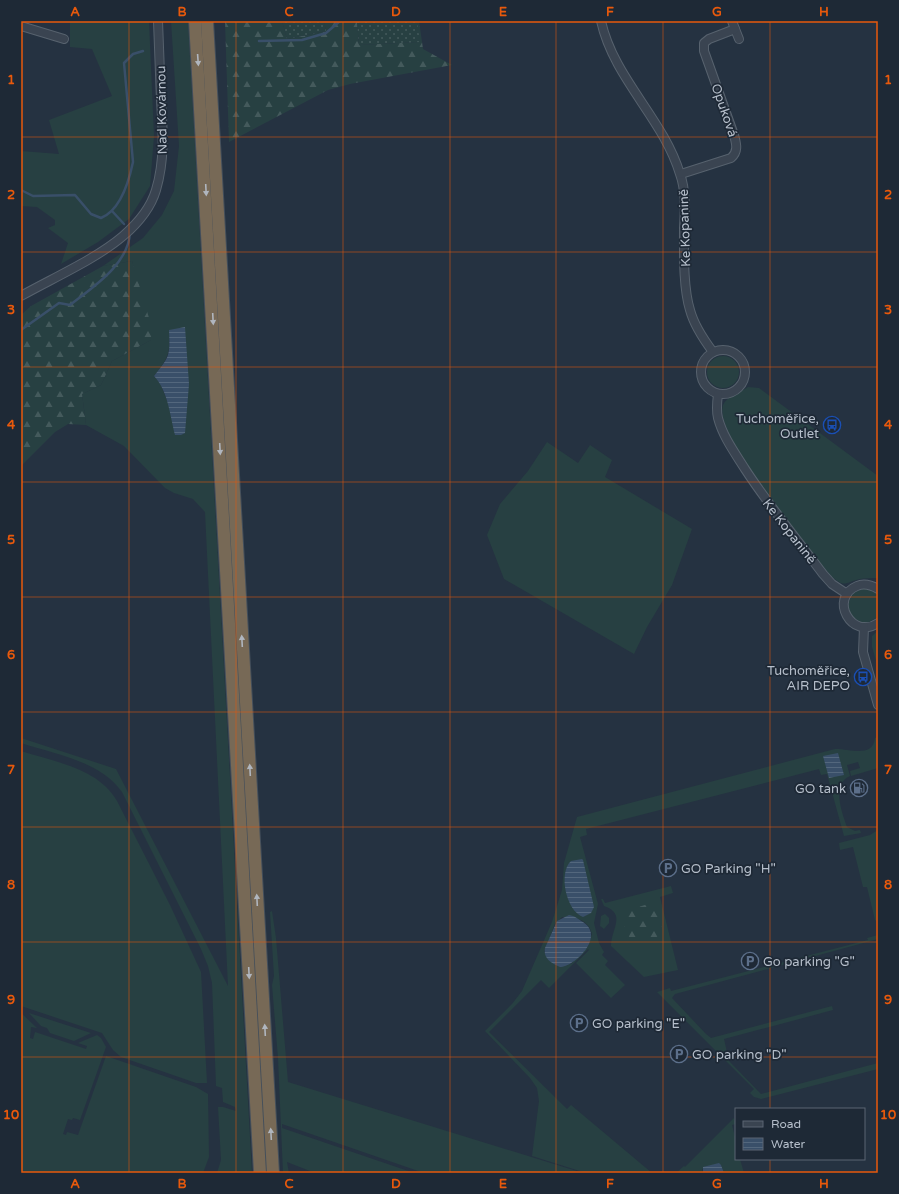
<svg xmlns="http://www.w3.org/2000/svg" width="899" height="1194" font-family="'Varela Round',sans-serif">
	<defs>
		<pattern id="forest-firs" width="22" height="20" patternUnits="userSpaceOnUse"><rect width="22" height="20" fill="#274042"/><path d="M5 1l3.5 6h-7zM16 11l3.5 6h-7z" fill="#445a5c"/></pattern>
		<pattern id="park-dots" width="8" height="8" patternUnits="userSpaceOnUse"><rect width="8" height="8" fill="#274042"/><path d="M2 2h.1M6 6h.1" fill="none" stroke="#445a5c" stroke-width="1.8" stroke-linecap="round"/></pattern>
		<pattern id="water-rules" width="6" height="5" patternUnits="userSpaceOnUse"><rect width="6" height="5" fill="#394f69"/><path d="M0 2.5h6" fill="none" stroke="#53677d"/></pattern>
	</defs>
	<rect width="100%" height="100%" fill="#253241"/>
	<g fill="#274042" fill-rule="evenodd">
		<path d="M70 21H149L154 136 150 186 129 219 98 242 61 264 68 243 48 228 55 225V220L37 207 21 206V151L59 154 49 120 112 96 92 49 70 47Z"/>
		<path d="M171 21H188L252 1173H217L221 1160 218 1107H223L236 1111 235 1107 223 1102 222 1088 216 1086 212 983 208 966 201 949 122 792C100 761 55 754 21 743V738L116 769 228 986 205 512 193 499 174 493 165 488 124 446 86 425 82 394 101 385 112 361 151 340 132 261 103 266 143 238 162 215 174 191 179 146ZM169 331 181 435 160 383 154 376C169 357 170 354 169 331Z"/>
		<circle cx="723" cy="372" r="16"/>
		<path d="M748 387 759 388 878 476V578C873 578 865 578 860 579 844 583 845 588 831 576 810 550 713 435 723 405 726 397 741 392 748 387Z"/>
		<path d="M547 442 578 463 590 445 612 460 605 477 692 529 672 585 647 627 634 654 504 579 487 535 500 504 528 471Z"/>
		<path d="M864 588 870 589 878 594V617L867 623C855 622 849 616 848 604L853 593Z"/>
		<path d="M878 631V667L872 647V636Z"/>
		<path d="M878 737V768L851 776 850 771 860 768 858 762 847 765 850 776C831 784 842 813 847 827L855 831 860 830 861 833 844 836 827 774 821 775 819 769 586 829 587 835 580 837 598 904 594 923 599 943 604 952 602 955 608 961 605 965 625 985 611 998 576 963 589 950 588 949 549 988 541 980 489 1032 567 1109 571 1105 652 1173H586L532 1156 539 1101 537 1088 530 1078 485 1031 512 1004 522 991 552 922 562 890 564 863 577 817 835 749C847 748 873 759 875 738ZM562 917C575 917 588 919 592 934L588 946 571 964 544 952 555 924Z"/>
		<path d="M21 751C55 762 98 768 117 801L170 905 201 972 207 1083H196L121 1057 113 1050 102 1033 21 1006Z"/>
		<path d="M878 830V922L875 920 867 887H863L853 847 840 850 839 843 870 835Z"/>
		<path d="M671 886 673 893 660 897 678 970 644 977 611 946C611 929 627 914 604 906L601 899H603L605 903Z"/>
		<path d="M272 911 276 938 288 1082 583 1173H424L282 1124V1128L414 1173H315L287 1162 289 1173H283L278 1058 272 985 274 976 270 912Z"/>
		<path d="M605 914 609 918V923L604 929 600 926 601 916Z"/>
		<path d="M878 935V939L675 994 672 998 706 1034 711 1038 832 1006 833 1010 724 1039 729 1061 761 1094 878 1063V1069L761 1099 754 1097 750 1093 754 1089 657 992 670 988 671 991 868 940 867 938Z"/>
		<path d="M21 1013 37 1028 31 1027 30 1038 33 1039 35 1032 86 1049 87 1046 78 1043 97 1035 101 1038 106 1047 80 1120 73 1118 72 1120 68 1119 63 1134 66 1135 67 1132 78 1135 106 1056 196 1087 208 1094 209 1157 203 1173H21Z"/>
		<path d="M29 1013 91 1033 74 1041 50 1033 47 1028 41 1026Z"/>
		<path d="M734 1118 736 1124 732 1125 736 1141V1159H740L744 1173H724L721 1165 702 1169 703 1173H676L684 1166 685 1167Z"/>
	</g>
	<g fill="url(#forest-firs)">
		<path d="M225 21H282L287 39 326 31 324 21H357L359 45 419 42 417 21H419L423 49 452 65 350 84 328 90 229 142Z"/>
		<path d="M132 261 152 328 151 340 112 361 101 385 82 394 86 425 68 424 55 432 21 466V315L31 306 103 266Z"/>
		<path d="M651 903 656 904 661 909 662 933C658 937 654 938 648 939 644 939 639 941 636 940 623 938 622 920 626 911Z"/>
	</g>
	<g fill="url(#park-dots)">
		<path d="M282 21H324L326 31 287 39Z"/>
		<path d="M357 21H417L420 42 359 45Z"/>
	</g>
	<g fill="url(#water-rules)">
		<path d="M185 327 189 384 185 433 181 435H175C170 415 168 391 154 376 170 356 170 356 169 330Z"/>
		<path d="M838 753 844 775 829 778 823 756Z"/>
		<path d="M582 859 583 860 594 907 591 913 583 917C566 911 558 873 571 861Z"/>
		<path d="M569 915C575 916 578 919 583 922 606 937 574 967 560 967 552 963 543 959 545 948L557 921Z"/>
		<path d="M719 1163 721 1165 724 1173H703V1167Z"/>
	</g>
	<g fill="none" stroke-linecap="round" stroke-linejoin="round">
		<g stroke="#394f69" stroke-width="2.5">
			<path d="M259 41 302 40 326 33 340 21"/>
			<path d="M21 190 33 196 75 195 91 214 101 218C121 210 129 181 133 162L124 63 133 54 143 51"/>
			<path d="M112 211 124 224"/>
			<path d="M21 330 59 303 70 305C93 287 129 264 130 232"/>
		</g>
		<defs>
			<g id="minor">
				<path d="M601 21C614 79 663 118 680 174 686 190 685 211 684 228 684 253 683 287 690 310 694 325 704 340 713 352"/>
				<path d="M21 26 64 39"/>
				<path d="M735 29 739 39"/>
				<path d="M681 174 731 158C739 151 736 143 734 135L704 51V43L709 39 735 29 732 21"/>
				<path d="M21 296C53 278 96 259 123 236 137 224 151 207 156 190 165 160 163 130 161 100 160 73 159 47 158 21"/>
				<circle cx="723" cy="372" r="22"/>
				<path d="M718 394C717 402 716 410 718 418 723 437 735 453 745 469 769 506 797 539 823 574L832 584 847 594"/>
				<path d="M878 589C871 585 864 583 857 586 828 598 852 641 878 623"/>
				<path d="M864 627 863 652 878 705"/>
			</g>
			<g id="highway">
				<path d="M195 21 260 1173"/>
				<path d="M207 21 273 1173"/>
			</g>
		</defs>
		<use href="#minor" stroke="#57626e" stroke-width="10"/>
		<use href="#highway" stroke="#444f5b" stroke-width="14"/>
		<use href="#minor" stroke="#3a4451" stroke-width="8"/>
		<use href="#highway" stroke="#776956" stroke-width="12"/>
	</g>
	<defs><path id="oneway-solid" d="M-6-.8H1V-3.2L6.5 0L1 3.2V.8H-6Z"/></defs>
	<g fill="#b0b6bf">
		<use href="#oneway-solid" transform="translate(198 60) rotate(86)"/>
		<use href="#oneway-solid" transform="translate(206 190) rotate(87)"/>
		<use href="#oneway-solid" transform="translate(213 319) rotate(87)"/>
		<use href="#oneway-solid" transform="translate(220 449) rotate(87)"/>
		<use href="#oneway-solid" transform="translate(242 641) rotate(-93)"/>
		<use href="#oneway-solid" transform="translate(250 770) rotate(-93)"/>
		<use href="#oneway-solid" transform="translate(257 900) rotate(-93)"/>
		<use href="#oneway-solid" transform="translate(249 973) rotate(87)"/>
		<use href="#oneway-solid" transform="translate(265 1030) rotate(-93)"/>
		<use href="#oneway-solid" transform="translate(271 1134) rotate(-93)"/>
	</g>
	<path fill="none" stroke="#e8590c" stroke-width="1" stroke-opacity="0.55" d="M129 21V1173M236 21V1173M343 21V1173M450 21V1173M556 21V1173M663 21V1173M770 21V1109M21 137H878M21 252H878M21 367H878M21 482H878M21 597H878M21 712H878M21 827H878M21 942H878M21 1057H878M770 1159V1173"/>
	<defs>
		<symbol id="bus-ring" viewBox="-11 -11 22 22"><circle r="9.5" fill="#1e2936" stroke="#1a4fb4" stroke-width="1.5"/><path d="M-5-6H5V4H4V6H2V4H-2V6H-4V4H-5ZM-3.5-4V0h7V-4ZM-3.5 1.2v1.5H-2V1.2ZM2 1.2v1.5H3.5V1.2Z" fill="#1a4fb4"/></symbol>
		<symbol id="fuel-ring" viewBox="-11 -11 22 22"><circle r="9.5" fill="#1e2936" stroke="#5c6f8a" stroke-width="1.5"/><path d="M-5.5-6h7V0h2V4h1.3V-2.5L3-4.5l.8-.8L6-3V5H2.5V1h-1V6h-7ZM-4.2-4.7v3.2H.2V-4.7Z" fill="#5c6f8a"/></symbol>
		<symbol id="parking-ring" viewBox="-11 -11 22 22"><circle r="9.5" fill="#1e2936" stroke="#5c6f8a" stroke-width="1.5"/><path d="M-3.5-5.5H1a3.5 3.5 0 0 1 0 7H-1V5.5H-3.5ZM-1-3.4V-.6H.8a1.4 1.4 0 0 0 0-2.8Z" fill="#5c6f8a"/></symbol>
	</defs>
	<g fill-rule="evenodd">
		<use href="#bus-ring" x="822" y="415" width="20" height="20"/>
		<use href="#bus-ring" x="853" y="667" width="20" height="20"/>
		<use href="#fuel-ring" x="849" y="778" width="20" height="20"/>
		<use href="#parking-ring" x="658" y="858" width="20" height="20"/>
		<use href="#parking-ring" x="740" y="951" width="20" height="20"/>
		<use href="#parking-ring" x="569" y="1013" width="20" height="20"/>
		<use href="#parking-ring" x="669" y="1044" width="20" height="20"/>
	</g>
	<g text-anchor="middle" stroke-width="3.5" stroke-linejoin="round" paint-order="stroke">
		<g font-size="13" fill="#b6bfcb" stroke="#1e2936">
			<text transform="translate(161 110) rotate(-91)" y="5">Nad Kovárnou</text>
			<text transform="translate(725 110) rotate(71)" y="5">Opuková</text>
			<text transform="translate(684 228) rotate(-92)" y="5">Ke Kopanině</text>
			<text transform="translate(790 531) rotate(52)" y="5">Ke Kopanině</text>
		</g>
		<g font-size="13" fill="#b6bfcb" stroke="#1e2936" text-anchor="start">
			<text x="819" y="423" text-anchor="end">Tuchoměřice,<tspan x="819" dy="15">Outlet</tspan></text>
			<text x="850" y="675" text-anchor="end">Tuchoměřice,<tspan x="850" dy="15">AIR DEPO</tspan></text>
			<text x="846" y="793" text-anchor="end">GO tank</text>
			<text x="681" y="873">GO Parking "H"</text>
			<text x="763" y="966">Go parking "G"</text>
			<text x="592" y="1028">GO parking "E"</text>
			<text x="692" y="1059">GO parking "D"</text>
		</g>
	</g>
	<rect width="899" height="1194" fill="none" stroke="#1e2936" stroke-width="44"/>
	<rect x="735" y="1108" width="130" height="52" fill="#1e2936" stroke="#5b6572"/>
	<rect x="743" y="1121" width="20" height="6" fill="#3a4451" stroke="#5b6572"/>
	<text x="771" y="1128" font-size="12" fill="#b6bfcb">Road</text>
	<rect x="743" y="1138" width="20" height="12" fill="url(#water-rules)" stroke="#5b6572"/>
	<text x="771" y="1148" font-size="12" fill="#b6bfcb">Water</text>
	<rect x="22" y="22" width="855" height="1150" fill="none" stroke="#e8590c" stroke-width="1.5"/>
	<g font-size="13" text-anchor="middle" font-weight="bold" fill="#e8590c">
		<text x="75" y="16">A</text>
		<text x="182" y="16">B</text>
		<text x="289" y="16">C</text>
		<text x="396" y="16">D</text>
		<text x="503" y="16">E</text>
		<text x="610" y="16">F</text>
		<text x="717" y="16">G</text>
		<text x="824" y="16">H</text>
		<text x="11" y="84">1</text>
		<text x="888" y="84">1</text>
		<text x="11" y="199">2</text>
		<text x="888" y="199">2</text>
		<text x="11" y="314">3</text>
		<text x="888" y="314">3</text>
		<text x="11" y="429">4</text>
		<text x="888" y="429">4</text>
		<text x="11" y="544">5</text>
		<text x="888" y="544">5</text>
		<text x="11" y="659">6</text>
		<text x="888" y="659">6</text>
		<text x="11" y="774">7</text>
		<text x="888" y="774">7</text>
		<text x="11" y="889">8</text>
		<text x="888" y="889">8</text>
		<text x="11" y="1004">9</text>
		<text x="888" y="1004">9</text>
		<text x="11" y="1119">10</text>
		<text x="888" y="1119">10</text>
		<text x="75" y="1188">A</text>
		<text x="182" y="1188">B</text>
		<text x="289" y="1188">C</text>
		<text x="396" y="1188">D</text>
		<text x="503" y="1188">E</text>
		<text x="610" y="1188">F</text>
		<text x="717" y="1188">G</text>
		<text x="824" y="1188">H</text>
	</g>
</svg>
